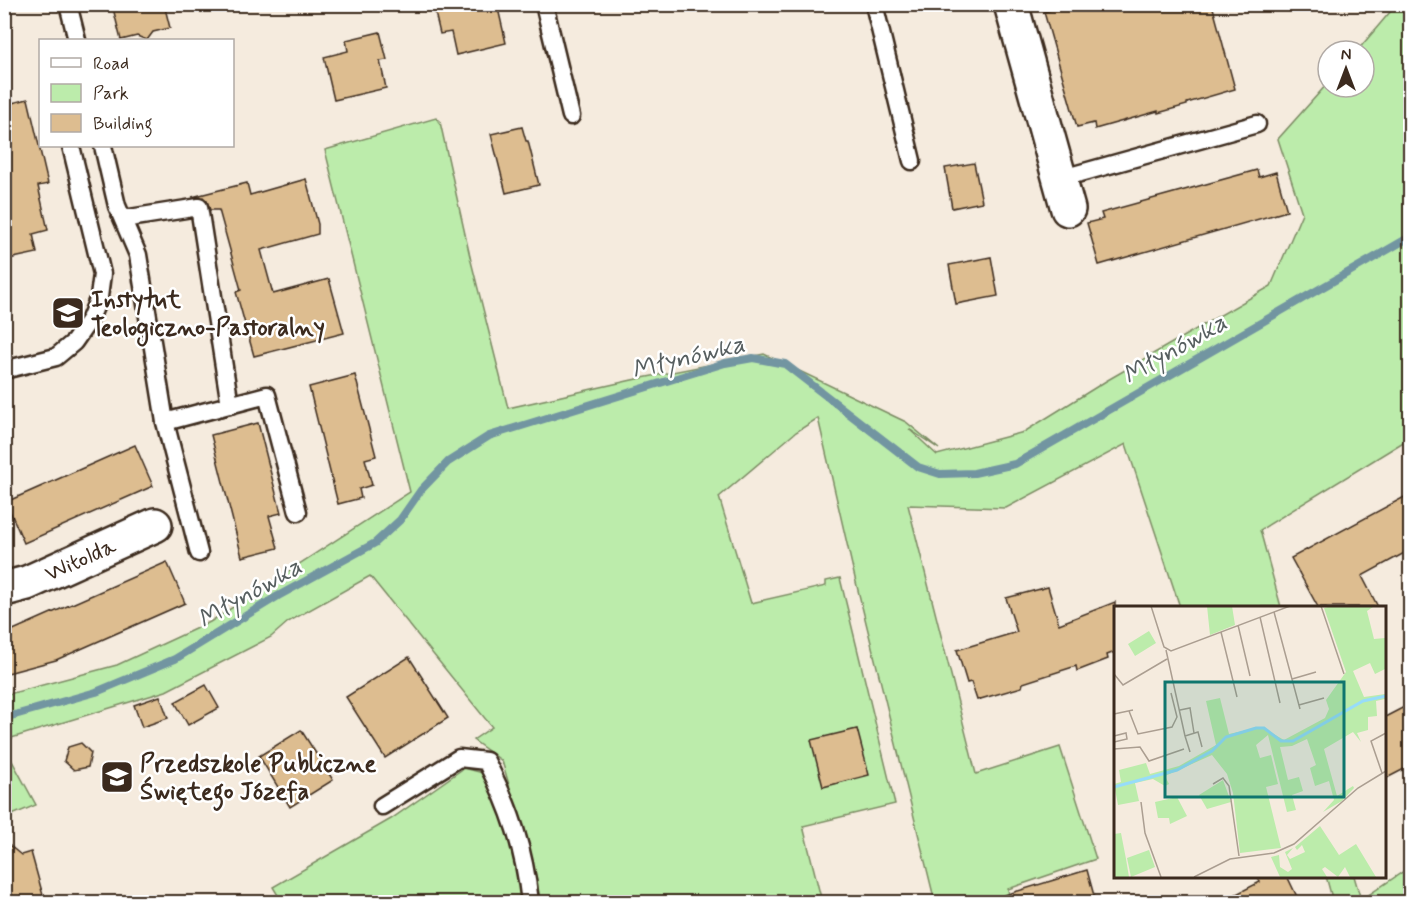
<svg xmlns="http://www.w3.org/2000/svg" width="1415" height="907" font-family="Mynerve,sans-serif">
	<rect width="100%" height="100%" fill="#f5ebde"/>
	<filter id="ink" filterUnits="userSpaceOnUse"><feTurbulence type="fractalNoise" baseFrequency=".0167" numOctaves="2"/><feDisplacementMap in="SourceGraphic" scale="12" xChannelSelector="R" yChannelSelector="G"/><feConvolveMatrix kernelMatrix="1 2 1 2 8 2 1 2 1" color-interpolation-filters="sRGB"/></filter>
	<g filter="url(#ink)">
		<g fill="#bcecab" stroke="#7c8b64" stroke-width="1.5">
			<path d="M1396 5H1410V438L1260 530 1281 607H1180L1126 444 1006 508 908 505 976 774 1060 747 1096 859 1008 889 1010 902H935L854 574 818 418 796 432 719 497 751 603 826 586V581L840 578 895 804 803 826 822 902H540L537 879 502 761 473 740 492 727 370 576 288 622 271 637 166 691 5 740V695L117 665 210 622 410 492 325 150 436 118 440 122 471 261 508 408 632 380 764 354 906 422 939 449 909 429 937 455 1024 432 1106 381 1271 286 1302 213 1278 139 1328 83V87H1364V51H1357Z"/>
			<path d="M5 748 36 805 5 818H4Z"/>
			<path d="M464 768 483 773 495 790 522 879V902H282L273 887 391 819Z"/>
			<path d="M1410 867V902H1333L1326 876H1354L1361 900Z"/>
		</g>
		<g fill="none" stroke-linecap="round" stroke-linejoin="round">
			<path stroke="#7295a1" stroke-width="8" d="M4 718 96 692 175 659 278 596 375 543 400 520 421 490 448 462 489 436 725 363 753 358 785 364 918 467 940 474 974 473 1015 464 1410 237"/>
		</g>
		<g fill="#ddbd90" stroke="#3b2a1e" stroke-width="1.5">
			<path d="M112 4H164L170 28 153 32 147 40 137 36 121 40Z"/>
			<path d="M433 4H497L506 43 456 55 451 32 440 34Z"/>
			<path d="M1071 4H1212L1235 89 1187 103V105L1158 113V111L1095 129 1094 123 1077 127 1044 12Z"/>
			<path d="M380 32 387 60 380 61 386 88 334 100 324 57 348 51 346 40Z"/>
			<path d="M28 99 48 184 38 186 48 230 33 234 37 253 4 260V105Z"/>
			<path d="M522 127 526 141H528L539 185 506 193 491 134Z"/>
			<path d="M974 163 982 202 952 208 945 168Z"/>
			<path d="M1257 170 1259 177 1276 172 1287 211 1099 265 1087 223 1103 219 1101 213Z"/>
			<path d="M306 179 318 224V234L261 250 273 294 329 279 344 333 254 356 236 292 241 290 219 210H210L207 201 203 197H192L247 183 250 195Z"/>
			<path d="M991 257 998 296 956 304 949 265Z"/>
			<path d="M355 375 376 456 365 459 372 485 359 489 361 498 338 504 309 387Z"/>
			<path d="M258 423 281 513 269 516 278 548 242 557 211 435Z"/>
			<path d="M135 445 153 486 24 543 6 502Z"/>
			<path d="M1410 494V550L1362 576 1378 607H1318L1291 558Z"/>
			<path d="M167 562 185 603 56 660 4 674V634Z"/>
			<path d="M1048 587 1059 624 1115 602V652L1107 655 1108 659 1077 671 1076 666 1023 683 1022 687 977 700 971 682 967 683 957 650 1017 632 1006 598Z"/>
			<path d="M409 657 448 718 385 758 346 697Z"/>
			<path d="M206 685 219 708 188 725 175 702Z"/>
			<path d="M160 696 168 718 142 727 134 705Z"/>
			<path d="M1410 704V766L1383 780V718Z"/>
			<path d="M857 729 869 775 823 787 811 740Z"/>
			<path d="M301 730 333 780 290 807 259 756Z"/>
			<path d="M81 743 91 753 88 767 74 770 64 761 68 747Z"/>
			<path d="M4 841 21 855 31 852 44 899 32 903H4Z"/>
			<path d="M1087 870 1096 903H999L998 897Z"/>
			<path d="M1257 876H1287L1300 903H1219L1260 882Z"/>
		</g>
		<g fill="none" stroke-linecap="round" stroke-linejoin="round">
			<defs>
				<g id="lane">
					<path d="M68 4 77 40"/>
					<path d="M544 4 571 116"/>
					<path d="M874 4 912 161"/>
					<path d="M103 146 117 206 138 255 165 422"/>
					<path d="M1059 179 1257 124"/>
					<path d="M123 219 199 207 230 405"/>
					<path d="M4 370 56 357 74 342 90 319 99 297 102 274 71 146"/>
					<path d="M199 553 165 422 267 395 298 512"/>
					<path d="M382 806 459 758 486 761C511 809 524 849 530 902"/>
				</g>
				<g id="street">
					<path d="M1011 4 1068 209"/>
					<path d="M4 589 27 583 155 525"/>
				</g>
			</defs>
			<use href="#lane" stroke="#3b2a1e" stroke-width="21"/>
			<use href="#street" stroke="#3b2a1e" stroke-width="38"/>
			<use href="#lane" stroke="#fff" stroke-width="16"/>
			<use href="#street" stroke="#fff" stroke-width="33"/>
		</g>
	</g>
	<defs>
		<symbol id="university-square" viewBox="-11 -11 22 22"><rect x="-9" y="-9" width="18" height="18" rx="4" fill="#3b2a1e" stroke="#fff"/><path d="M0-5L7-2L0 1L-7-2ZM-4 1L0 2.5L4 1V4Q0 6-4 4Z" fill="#fff"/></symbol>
		<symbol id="school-square" viewBox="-11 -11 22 22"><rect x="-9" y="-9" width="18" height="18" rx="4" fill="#3b2a1e" stroke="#fff"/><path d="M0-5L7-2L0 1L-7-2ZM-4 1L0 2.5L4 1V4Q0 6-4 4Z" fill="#fff"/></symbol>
	</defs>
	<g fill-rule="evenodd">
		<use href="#university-square" x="49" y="294" width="38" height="38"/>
		<use href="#school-square" x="98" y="758" width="38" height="38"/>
	</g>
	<g text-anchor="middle" stroke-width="5" stroke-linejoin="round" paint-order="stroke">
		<g font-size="24" font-weight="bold" fill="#3b2a1e" stroke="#fff" text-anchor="start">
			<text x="91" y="307">Instytut<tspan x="91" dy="28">Teologiczno-Pastoralny</tspan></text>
			<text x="140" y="771">Przedszkole Publiczne<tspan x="140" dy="28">Świętego Józefa</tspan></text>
		</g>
		<g font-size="24" fill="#3b2a1e" stroke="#fff">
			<text transform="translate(80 559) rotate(-24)" y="8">Witolda</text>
		</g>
		<g font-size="26" font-style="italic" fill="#575f60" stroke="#fff">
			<text transform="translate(1174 348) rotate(-30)" y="9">Młynówka</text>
			<text transform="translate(688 356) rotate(-14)" y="9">Młynówka</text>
			<text transform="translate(249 592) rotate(-30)" y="9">Młynówka</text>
		</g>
	</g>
	<g transform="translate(1114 606)">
		<rect width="272" height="272" fill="#f5ebde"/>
		<path d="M93 0H118L121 19 96 29ZM218 0 259 1 253 5 260 33 271 32V63L261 68 256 57 239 65 250 91 271 88V93L262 95 263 110 254 111V124L243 127 247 136 239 126 210 143 223 190 239 180 240 182 228 195 209 206 220 194 215 175 201 180 196 162 202 159 193 133 178 140 166 141 174 174 185 171 189 185 178 189 182 204 173 206 154 129 142 139 146 152 157 149 164 178 152 181 167 242 126 247 119 187 113 168 98 149 51 170 55 178 51 180 39 173 21 177 25 195 4 199 0 178 7 176 5 164 32 157 36 168 65 160 102 139 92 95 106 92 115 128 147 121 170 134 211 112 215 103 212 94 232 66 210 2ZM35 25 42 37 21 50 14 38ZM109 174 117 196 93 203 85 189ZM63 191 73 210 56 218 55 212H44L41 196ZM206 220 225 249 242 238 262 271H236L231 261 224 271 211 261 208 263 213 271H166L157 251 165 249 166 261 174 266 178 263 171 246 179 242 173 249 176 253 191 246 188 239 183 244 181 241ZM7 227 12 253 15 271H0V228ZM35 244 41 261 17 271 13 252Z" fill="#bcecab"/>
		<path fill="none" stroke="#97dcf9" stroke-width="3" d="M0 181 63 164 98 145 112 131 142 122H150L167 135H179L249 95 272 90"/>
		<path fill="none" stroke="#ab9e91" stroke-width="1.5" d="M37 0 50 41 57 45 176 0M207 0 230 68M160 6 186 103M146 11 166 97M124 19 136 70M107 26 123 91M52 44 71 130M0 68 9 79 53 53M178 73 202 66M185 99 210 92M66 104 76 102 80 127M15 105 24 128 58 121 63 111 57 87M0 108 19 104M0 130 12 127 13 133 0 136M0 143 26 141 35 155 70 143M76 146 71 130 84 126 88 141M268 167 257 135 272 127M99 178 109 172 115 180 125 250M27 196 31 227 47 271M80 271 116 253 160 247 180 238 244 182 272 165"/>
		<path fill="#0f766e" fill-opacity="0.15" stroke="#0f766e" stroke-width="3" d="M51 76H230V191H51Z"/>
		<rect width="272" height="272" fill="none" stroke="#3b2a1e" stroke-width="3"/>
	</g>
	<rect width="1415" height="907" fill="none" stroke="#fff" stroke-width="24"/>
	<rect x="12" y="12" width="1391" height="883" fill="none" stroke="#3b2a1e" stroke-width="2" filter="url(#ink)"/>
	<rect x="39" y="39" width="195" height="108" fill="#ffffff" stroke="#b1aaa5" stroke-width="1.5"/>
	<rect x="51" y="58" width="30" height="9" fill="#ffffff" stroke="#b1aaa5" stroke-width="1.5"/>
	<text x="93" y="69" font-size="18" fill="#3b2a1e">Road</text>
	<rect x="51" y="84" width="30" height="18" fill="#bcecab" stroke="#b1aaa5" stroke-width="1.5"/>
	<text x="93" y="99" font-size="18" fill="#3b2a1e">Park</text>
	<rect x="51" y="114" width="30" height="18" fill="#ddbd90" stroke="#b1aaa5" stroke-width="1.5"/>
	<text x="93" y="129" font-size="18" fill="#3b2a1e">Building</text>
	<g transform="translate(1346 69)"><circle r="28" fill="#ffffff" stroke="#b1aaa5" stroke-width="1.5"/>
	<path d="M0-4.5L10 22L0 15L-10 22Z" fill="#3b2a1e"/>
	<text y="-9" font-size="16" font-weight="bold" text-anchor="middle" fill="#3b2a1e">N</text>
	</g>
</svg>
